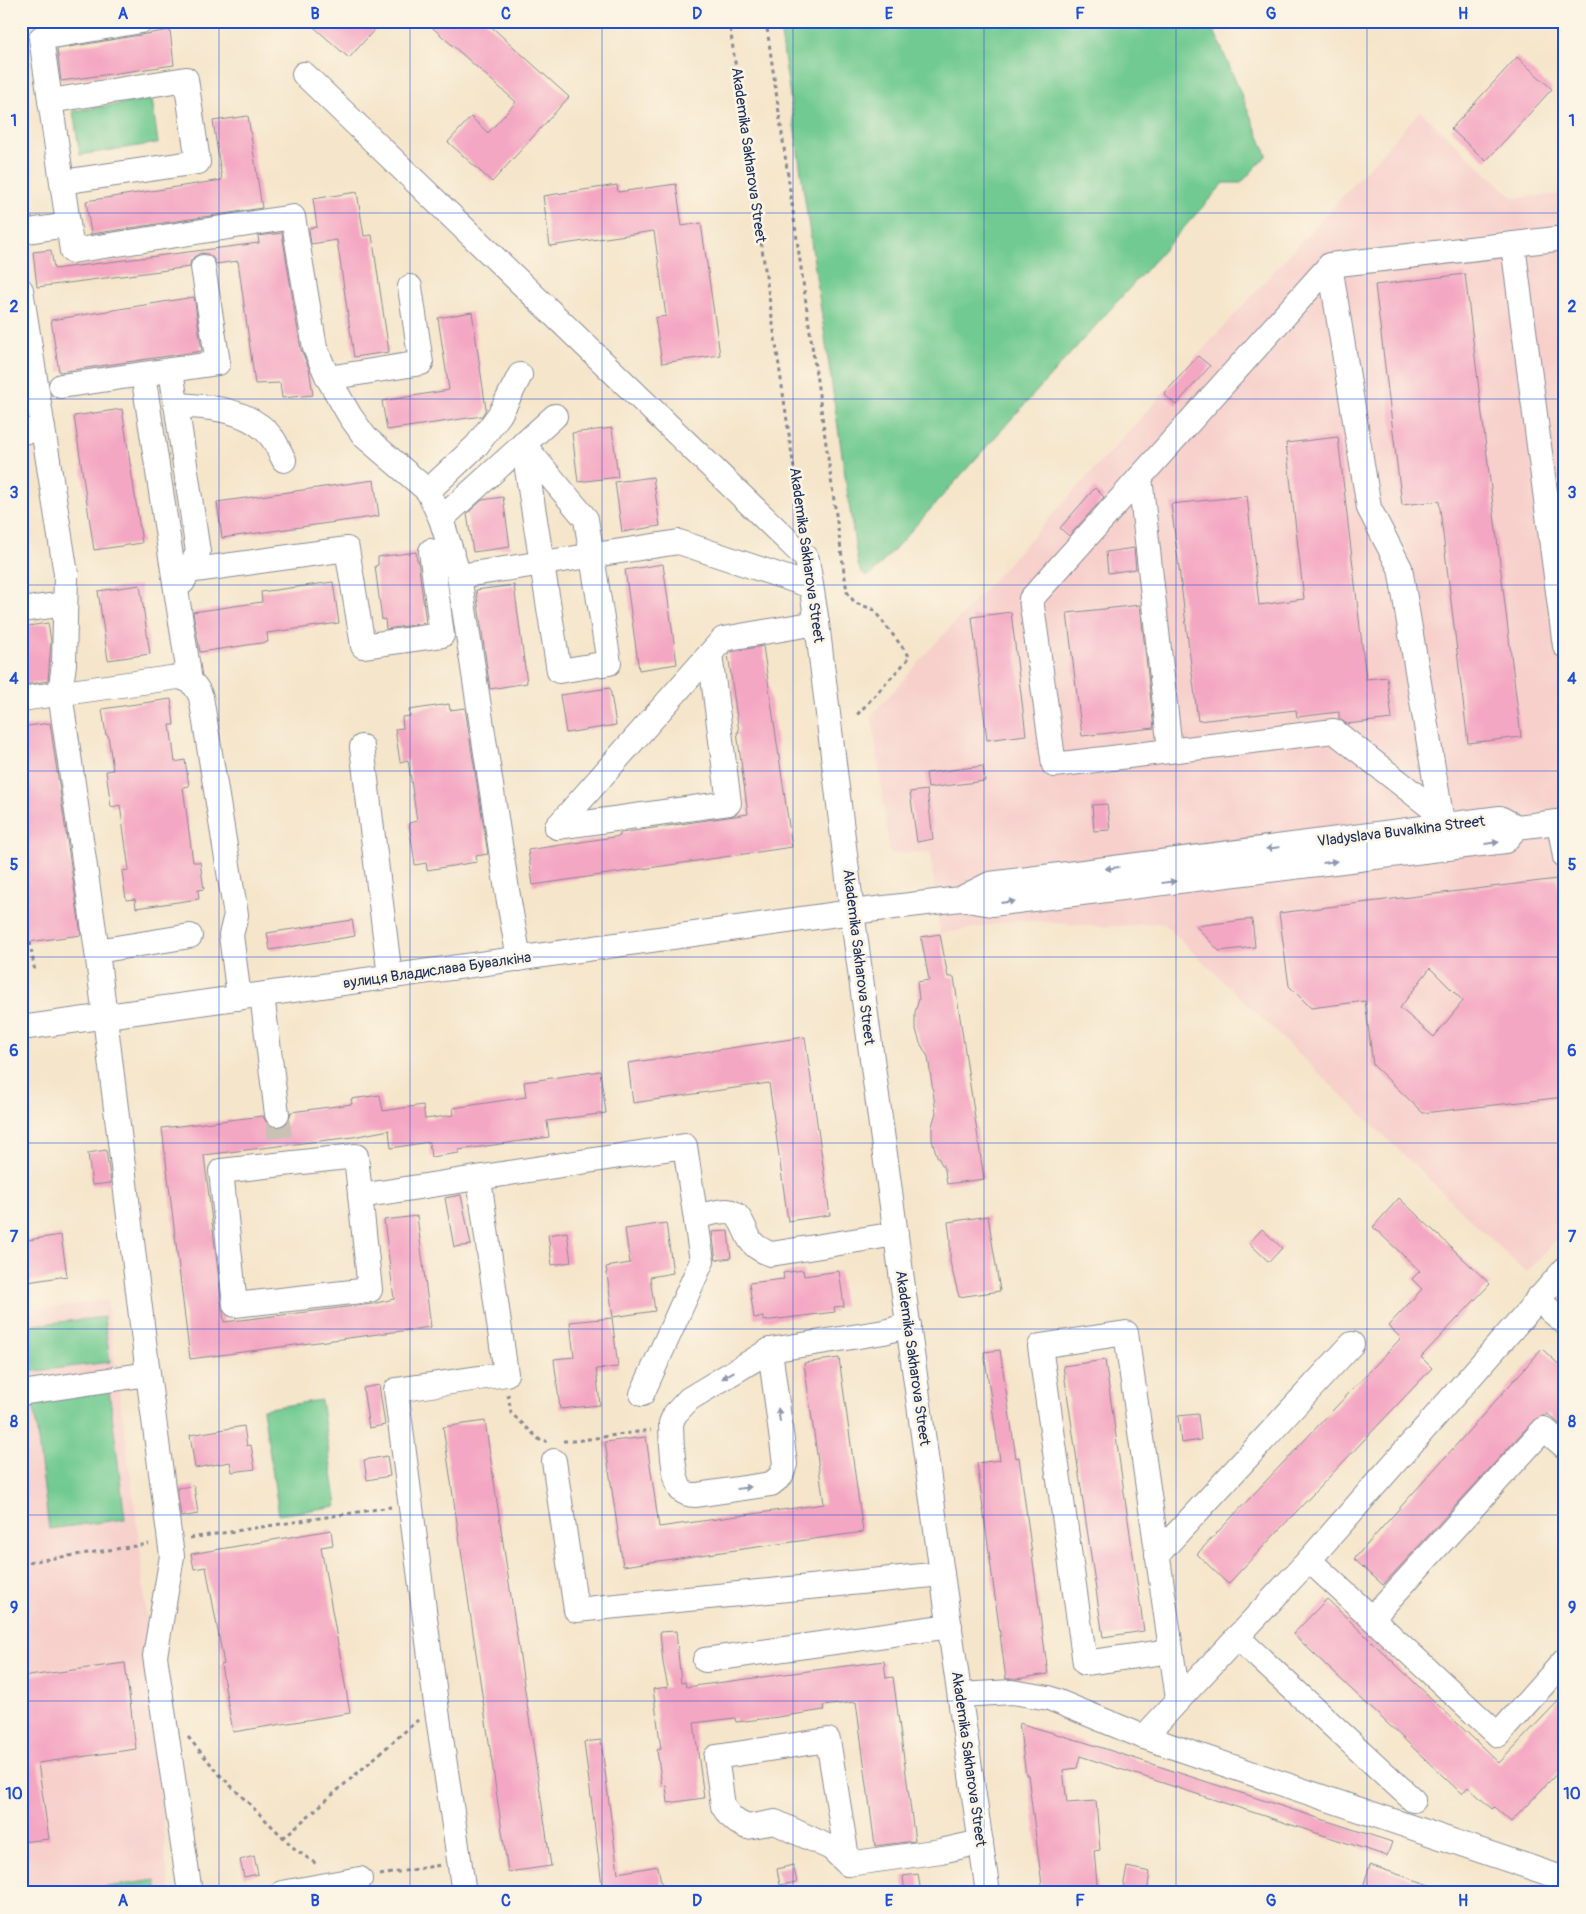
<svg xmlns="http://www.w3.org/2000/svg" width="1586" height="1914" font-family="Pangolin,sans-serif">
	<rect width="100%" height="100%" fill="#fcf5e5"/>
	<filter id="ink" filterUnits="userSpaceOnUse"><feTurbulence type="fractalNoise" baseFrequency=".02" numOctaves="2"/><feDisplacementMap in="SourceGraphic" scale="10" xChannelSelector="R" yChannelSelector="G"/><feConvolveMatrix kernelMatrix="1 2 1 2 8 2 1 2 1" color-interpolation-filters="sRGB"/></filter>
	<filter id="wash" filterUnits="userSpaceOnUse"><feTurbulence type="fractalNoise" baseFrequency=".0096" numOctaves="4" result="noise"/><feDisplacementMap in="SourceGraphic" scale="20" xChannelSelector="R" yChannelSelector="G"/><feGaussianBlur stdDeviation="1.12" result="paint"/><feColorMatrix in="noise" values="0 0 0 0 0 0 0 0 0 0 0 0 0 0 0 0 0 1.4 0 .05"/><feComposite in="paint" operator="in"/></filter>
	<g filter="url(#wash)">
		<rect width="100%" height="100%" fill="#f5e5ca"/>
		<g fill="#f7d0cc">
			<path d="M1420 111 1514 198 1565 194V1230L1526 1273 1163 923 1104 927 1019 920 940 934 930 852 890 854 872 715 935 644Z"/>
			<path d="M107 1300 140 1546 166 1861 170 1893H21V1312Z"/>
		</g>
		<g fill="#71ca91" stroke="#467c78">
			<path d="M779 21H1210L1267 155 1241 183H1224L872 574 867 576 861 572 858 565Z"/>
			<path d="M152 99 158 143 80 155 73 111Z"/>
			<path d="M104 1317 110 1362 28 1372 23 1326Z"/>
			<path d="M109 1390 125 1519 49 1529 33 1400Z"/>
			<path d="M321 1400 337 1506 279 1515 263 1409Z"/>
			<path d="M156 1880 158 1893H65Z"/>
		</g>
		<g id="blocks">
			<g fill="#f4a7c3" fill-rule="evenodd">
				<path d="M307 21H368L376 28 349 58Z"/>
				<path d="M425 21H485L569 97 492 182 448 142 471 117 488 133 516 102Z"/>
				<path d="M170 30 174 65 61 81 57 49Z"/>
				<path d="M1517 57 1552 89 1486 161 1451 129Z"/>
				<path d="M248 116 262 208 91 234 86 201 222 180 213 121Z"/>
				<path d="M676 184 682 226 701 223 720 355 662 363 655 318 666 316 654 231 550 246 543 196 617 185 618 192Z"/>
				<path d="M357 192 364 236 372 235 389 352 354 357 337 240 311 244 309 228 317 227 313 199Z"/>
				<path d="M282 233 301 350 309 368 313 395 282 398 280 383 255 384 238 261 216 264 213 258 208 254 201 253 194 257 190 262V267L37 287 33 252 51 250 54 269 259 243 258 236Z"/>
				<path d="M1465 274 1521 737 1468 743 1439 501 1402 505 1375 285Z"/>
				<path d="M194 297 202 351 59 372 51 320Z"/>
				<path d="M472 312 486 409 482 416 387 430 382 401 449 390 438 318Z"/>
				<path d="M1198 356 1210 366 1176 405 1164 394Z"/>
				<path d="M122 409 142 543 94 550 74 416Z"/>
				<path d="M612 428 618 477 578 482 572 433Z"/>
				<path d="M1338 437 1366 679 1387 677 1392 719 1347 724 1339 719V712L1297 717 1296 710 1198 721 1171 504 1247 496 1259 605 1304 599 1286 443Z"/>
				<path d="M653 477 660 526 622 532 615 482Z"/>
				<path d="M374 480 379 516 222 538 217 502Z"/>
				<path d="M1095 488 1104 497 1069 536 1060 528Z"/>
				<path d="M503 497 510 547 473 552 467 514 482 500Z"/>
				<path d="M1134 548 1136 569 1108 573 1106 552Z"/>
				<path d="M416 552 417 560H418L426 623 386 629 385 619 382 620 375 566 378 565V557Z"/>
				<path d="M663 564 677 664 639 670 625 570Z"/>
				<path d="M333 582 339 623 267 633 268 642 200 652 193 612 262 602 261 592Z"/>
				<path d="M140 585 150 654 108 660 98 591Z"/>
				<path d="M514 585 527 683 490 689 476 590Z"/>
				<path d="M1140 605 1154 728 1082 736 1067 613Z"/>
				<path d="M1011 612 1026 735 987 740 972 617Z"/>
				<path d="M48 623 51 641 48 681 25 685 21 663 25 662 21 627Z"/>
				<path d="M763 646 792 847 533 885 528 850 620 836V833L748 814 737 732H739L728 654 730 652Z"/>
				<path d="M610 688 616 725 566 733 560 695Z"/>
				<path d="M171 699 174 725H170L175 762 185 760 189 786 183 787 193 862H200L204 889 198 890 199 899 136 908 135 899 126 900 122 871 129 870 120 805 111 807 106 771 113 770 108 735H106L102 709Z"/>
				<path d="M449 704 450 710 465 708 488 854 476 856 477 862 427 870 426 863 415 865 409 823 417 821 408 760 400 762 395 729 403 728 402 717 410 716 409 710Z"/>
				<path d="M50 723 81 935 21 943V727Z"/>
				<path d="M983 766 985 781 928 788 926 773Z"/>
				<path d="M927 790 933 839 917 842 910 792Z"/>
				<path d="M1107 804 1110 830 1094 831 1092 805Z"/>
				<path d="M1557 879 1565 944V1097L1423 1113 1373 1065 1365 1001 1311 1008 1289 986 1279 913ZM1430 968 1463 1001 1434 1037 1400 1008Z"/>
				<path d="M1252 919 1255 947 1219 951 1196 926Z"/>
				<path d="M352 920 355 936 270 950 267 933Z"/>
				<path d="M940 934 948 977H954L984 1179 947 1184 945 1170 937 1156 932 1140V1126L936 1112 928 1057 920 1043 915 1026V1012L919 999 917 982 929 980 921 937Z"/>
				<path d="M805 1037 830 1215 788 1221 769 1083 633 1103 628 1063Z"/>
				<path d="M600 1071 606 1113 547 1121 549 1137 459 1150V1153L431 1157 429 1142 391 1148 389 1130 353 1137 204 1155 224 1322 372 1304 394 1299 384 1220 417 1216 431 1327 190 1359 162 1128 263 1116 266 1122 271 1126 279 1128 286 1125 289 1120 291 1112 352 1104 351 1099 380 1095 383 1111 423 1105 425 1119 454 1115 453 1108 526 1097 524 1082Z"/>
				<path d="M106 1150 111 1183 92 1185 88 1153Z"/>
				<path d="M461 1195 471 1245 454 1247 445 1198Z"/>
				<path d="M1399 1198 1490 1284 1421 1357 1432 1368 1228 1584 1197 1554 1401 1338 1388 1326 1422 1289 1412 1279 1420 1271 1373 1227Z"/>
				<path d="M988 1216 1000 1291 959 1297 950 1262V1238L948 1222Z"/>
				<path d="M666 1223 673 1273 650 1277 655 1311 613 1317 606 1267 630 1263 625 1229Z"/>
				<path d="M1262 1229 1282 1248 1269 1262 1249 1243Z"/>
				<path d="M728 1231 731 1258 716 1260 712 1232Z"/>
				<path d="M567 1232 571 1262 552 1265 548 1235Z"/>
				<path d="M61 1235 67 1276 21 1283V1241Z"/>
				<path d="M803 1270 804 1276 839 1271 844 1306 834 1307 835 1312 763 1321V1317L754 1318 749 1283 784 1279 783 1273Z"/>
				<path d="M612 1318 618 1367 596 1369 600 1405 560 1409 554 1359 574 1357 570 1322Z"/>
				<path d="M1542 1349 1565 1370V1429L1548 1414 1534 1420 1383 1585 1354 1559Z"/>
				<path d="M1000 1350 1016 1458 1019 1457 1048 1674 1016 1679H1006L977 1463 1000 1460 984 1352Z"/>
				<path d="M839 1358 863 1532 623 1566 605 1442 646 1437 659 1527 824 1504 804 1363Z"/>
				<path d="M1105 1360 1144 1631 1103 1637 1063 1366Z"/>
				<path d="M379 1385 385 1425 369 1428 363 1388Z"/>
				<path d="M1198 1414 1201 1440 1181 1443 1178 1416Z"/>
				<path d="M485 1421 551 1866 508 1872 443 1427Z"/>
				<path d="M244 1426 247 1446 251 1445 255 1469 232 1472 230 1462 195 1468 190 1435Z"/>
				<path d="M387 1456 390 1476 367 1480 364 1460Z"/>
				<path d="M194 1486 198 1514 181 1517 177 1488Z"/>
				<path d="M331 1530 333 1545 321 1547 350 1713 233 1732 221 1665 224 1664 206 1567 194 1569 191 1554Z"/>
				<path d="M1327 1599 1499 1763 1565 1694V1765L1511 1822 1494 1807 1492 1809 1468 1787 1462 1794 1293 1634Z"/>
				<path d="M676 1631 681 1683 685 1682 686 1687 884 1661 886 1678 893 1677 915 1841 875 1846 856 1702 823 1706 824 1710 771 1718 736 1722 735 1718 694 1723 704 1798 668 1803 666 1785 662 1786 657 1750 661 1749 653 1689 668 1687 663 1663 660 1632Z"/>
				<path d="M125 1663 136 1749 38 1763 49 1839 21 1842V1677Z"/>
				<path d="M1019 1723 1084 1742 1392 1842 1387 1856 1080 1756 1077 1768 1063 1770 1067 1803 1096 1801 1100 1850 1094 1851 1098 1893H1043L1028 1775H1026Z"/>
				<path d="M601 1740 618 1873 658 1866 663 1893H603L584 1742Z"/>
				<path d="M254 1856 258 1874 244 1877 240 1860Z"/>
				<path d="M793 1865 797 1882 780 1885 777 1869Z"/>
				<path d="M1370 1865 1445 1890V1893H1361Z"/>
				<path d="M1127 1867 1150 1872 1147 1893H1122Z"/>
				<path d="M918 1874 921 1893H905L903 1876Z"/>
			</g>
		</g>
	</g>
	<g filter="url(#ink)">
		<use href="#blocks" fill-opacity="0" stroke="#888a94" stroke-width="1"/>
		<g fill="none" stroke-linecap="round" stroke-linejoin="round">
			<path stroke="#c9c1b4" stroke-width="24" stroke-dasharray="24 12" stroke-linecap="butt" d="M277 1114 281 1146"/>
			<defs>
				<g id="minor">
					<path d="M141 21 41 38 72 251 293 217 315 348 328 378 350 416 365 437 428 491 441 519 459 576 507 890 519 959"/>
					<path d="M304 74 807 559 817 623 852 912 942 1574 988 1893"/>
					<path d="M50 101 186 79 198 162 62 182"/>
					<path d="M21 232 68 225"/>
					<path d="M1513 245 1565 646"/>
					<path d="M1330 265 1369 508 1400 568 1442 822"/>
					<path d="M21 290 66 574 64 664 60 693 97 951 148 1374 172 1556 155 1656 190 1893"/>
					<path d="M171 370 198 552 183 582"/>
					<path d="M143 374 190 681"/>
					<path d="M328 378 421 363 410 287"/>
					<path d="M61 386 218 363 203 267"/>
					<path d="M176 405C210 407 251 409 273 439 277 445 280 453 284 460"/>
					<path d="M21 432 43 429"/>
					<path d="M523 444 586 519 609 663 559 671Z"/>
					<path d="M1140 477 1170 750"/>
					<path d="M428 491 477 445 500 414 520 375"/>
					<path d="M441 519 555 416"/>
					<path d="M188 571 347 549 363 646 442 635 431 551"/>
					<path d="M459 576 679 542 811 586"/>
					<path d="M21 610 65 604"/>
					<path d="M21 699 178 677C190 679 196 685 201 697L236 915 231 935 239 998"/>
					<path d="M362 747 390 977"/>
					<path d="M1441 815 1334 731 1054 765 1031 599 1330 265 1565 238"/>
					<path d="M1559 822 1565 857"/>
					<path d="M557 827 723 639 817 623"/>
					<path d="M557 827 729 803 710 654"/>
					<path d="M1517 827 1565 821"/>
					<path d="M960 899 992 904 1505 841 1517 827"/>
					<path d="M97 951 190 936"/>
					<path d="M262 995 277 1114"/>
					<path d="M21 1028 852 912 960 899 990 884 1500 818 1517 827"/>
					<path d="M356 1156 370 1290 235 1305 221 1171Z"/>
					<path d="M360 1196 685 1146 702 1261 642 1394"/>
					<path d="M696 1216C706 1215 717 1211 727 1211 742 1212 744 1232 751 1241 756 1248 763 1251 771 1254L896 1234"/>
					<path d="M1537 1299 1565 1323"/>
					<path d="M770 1350 785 1464 781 1476 771 1484 696 1495C690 1495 685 1494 681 1490 673 1479 671 1437 671 1423L675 1414 689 1399 770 1350 884 1332 909 1325"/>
					<path d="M21 1393 148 1374"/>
					<path d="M554 1461 576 1610 942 1574"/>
					<path d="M1157 1555 1352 1344"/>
					<path d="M1309 1560 1498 1735 1565 1660"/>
					<path d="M1372 1618 1544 1429 1565 1447"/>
					<path d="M1237 1637 1413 1800"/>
					<path d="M1171 1651 1085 1663 1040 1346 1126 1333 1178 1699"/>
					<path d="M705 1660 950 1626"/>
					<path d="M960 1695 1012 1692 1049 1698 1144 1737 1565 1879"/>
					<path d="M1144 1737 1309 1560 1565 1269"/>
					<path d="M828 1740 848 1864 831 1848 775 1822 747 1827 737 1822 729 1815 723 1806 716 1757Z"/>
					<path d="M848 1864 941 1851 981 1842"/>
					<path d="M282 1893 360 1879"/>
					<path d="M464 1893 436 1704 396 1390 506 1374 479 1179"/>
				</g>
			</defs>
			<use href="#minor" stroke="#888a94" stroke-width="26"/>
			<g stroke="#888a94" stroke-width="3" stroke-dasharray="4 4" stroke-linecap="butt">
				<path d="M729 21 802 524"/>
				<path d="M766 21 847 592 855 603 873 609 910 657 855 717"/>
				<path d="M30 942 35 972"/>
				<path d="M508 1394 511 1413 541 1441H547"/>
				<path d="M563 1441H575L651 1430"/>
				<path d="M190 1538 391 1507"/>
				<path d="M21 1563 149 1544"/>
				<path d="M188 1737 220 1775 296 1850 318 1865"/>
				<path d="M283 1838 418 1720"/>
				<path d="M380 1875 441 1865"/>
			</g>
			<use href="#minor" stroke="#fff" stroke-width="24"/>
		</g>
		<defs><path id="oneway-solid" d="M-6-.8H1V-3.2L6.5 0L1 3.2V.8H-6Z" transform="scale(1.25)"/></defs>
		<g fill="#8d97ae">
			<use href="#oneway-solid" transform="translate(1492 843) rotate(-7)"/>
			<use href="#oneway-solid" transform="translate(1273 848) rotate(173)"/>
			<use href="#oneway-solid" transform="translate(1330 862) rotate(-7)"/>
			<use href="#oneway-solid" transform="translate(1112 868) rotate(173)"/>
			<use href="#oneway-solid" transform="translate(1169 882) rotate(-7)"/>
			<use href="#oneway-solid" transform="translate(1008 902) rotate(-7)"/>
			<use href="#oneway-solid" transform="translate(728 1375) rotate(149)"/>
			<use href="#oneway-solid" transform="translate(779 1415) rotate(-98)"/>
			<use href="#oneway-solid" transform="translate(744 1488) rotate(-8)"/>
		</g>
	</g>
	<path fill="none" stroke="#1d4ed8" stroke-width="1" stroke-opacity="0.55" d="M219 21V1893M410 21V1893M602 21V1893M793 21V1893M984 21V1893M1176 21V1893M1367 21V1893M21 213H1565M21 399H1565M21 585H1565M21 771H1565M21 957H1565M21 1143H1565M21 1329H1565M21 1515H1565M21 1701H1565"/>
	<g text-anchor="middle" stroke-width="5" stroke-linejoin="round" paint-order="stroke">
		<g font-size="15" fill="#1b2f5e" stroke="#fcf5e5">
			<text transform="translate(749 155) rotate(82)" y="5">Akademika Sakharova Street</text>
			<text transform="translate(807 555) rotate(82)" y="5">Akademika Sakharova Street</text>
			<text transform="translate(1401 831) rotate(-7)" y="5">Vladyslava Buvalkina Street</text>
			<text transform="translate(859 957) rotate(83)" y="5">Akademika Sakharova Street</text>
			<text transform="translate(437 970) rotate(-8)" y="5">вулиця Владислава Бувалкіна</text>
			<text transform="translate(913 1358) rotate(82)" y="5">Akademika Sakharova Street</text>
			<text transform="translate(969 1759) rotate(82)" y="5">Akademika Sakharova Street</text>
		</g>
	</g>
	<rect width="1586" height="1914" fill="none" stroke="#fcf5e5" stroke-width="55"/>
	<rect x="28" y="28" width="1530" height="1858" fill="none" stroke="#1d4ed8" stroke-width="2"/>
	<g font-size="16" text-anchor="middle" font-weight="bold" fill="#1d4ed8">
		<text x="123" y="19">A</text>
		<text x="315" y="19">B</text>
		<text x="506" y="19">C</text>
		<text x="697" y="19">D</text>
		<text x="889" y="19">E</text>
		<text x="1080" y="19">F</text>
		<text x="1271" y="19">G</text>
		<text x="1463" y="19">H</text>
		<text x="14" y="126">1</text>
		<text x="1572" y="126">1</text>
		<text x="14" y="312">2</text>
		<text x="1572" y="312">2</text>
		<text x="14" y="498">3</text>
		<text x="1572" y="498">3</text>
		<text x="14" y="684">4</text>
		<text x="1572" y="684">4</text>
		<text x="14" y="870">5</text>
		<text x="1572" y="870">5</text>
		<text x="14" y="1056">6</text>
		<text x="1572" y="1056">6</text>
		<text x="14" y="1242">7</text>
		<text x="1572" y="1242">7</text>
		<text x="14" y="1427">8</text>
		<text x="1572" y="1427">8</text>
		<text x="14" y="1613">9</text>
		<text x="1572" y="1613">9</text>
		<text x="14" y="1799">10</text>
		<text x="1572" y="1799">10</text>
		<text x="123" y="1906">A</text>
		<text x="315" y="1906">B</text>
		<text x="506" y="1906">C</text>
		<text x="697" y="1906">D</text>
		<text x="889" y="1906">E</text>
		<text x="1080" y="1906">F</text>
		<text x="1271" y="1906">G</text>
		<text x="1463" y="1906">H</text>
	</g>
</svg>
